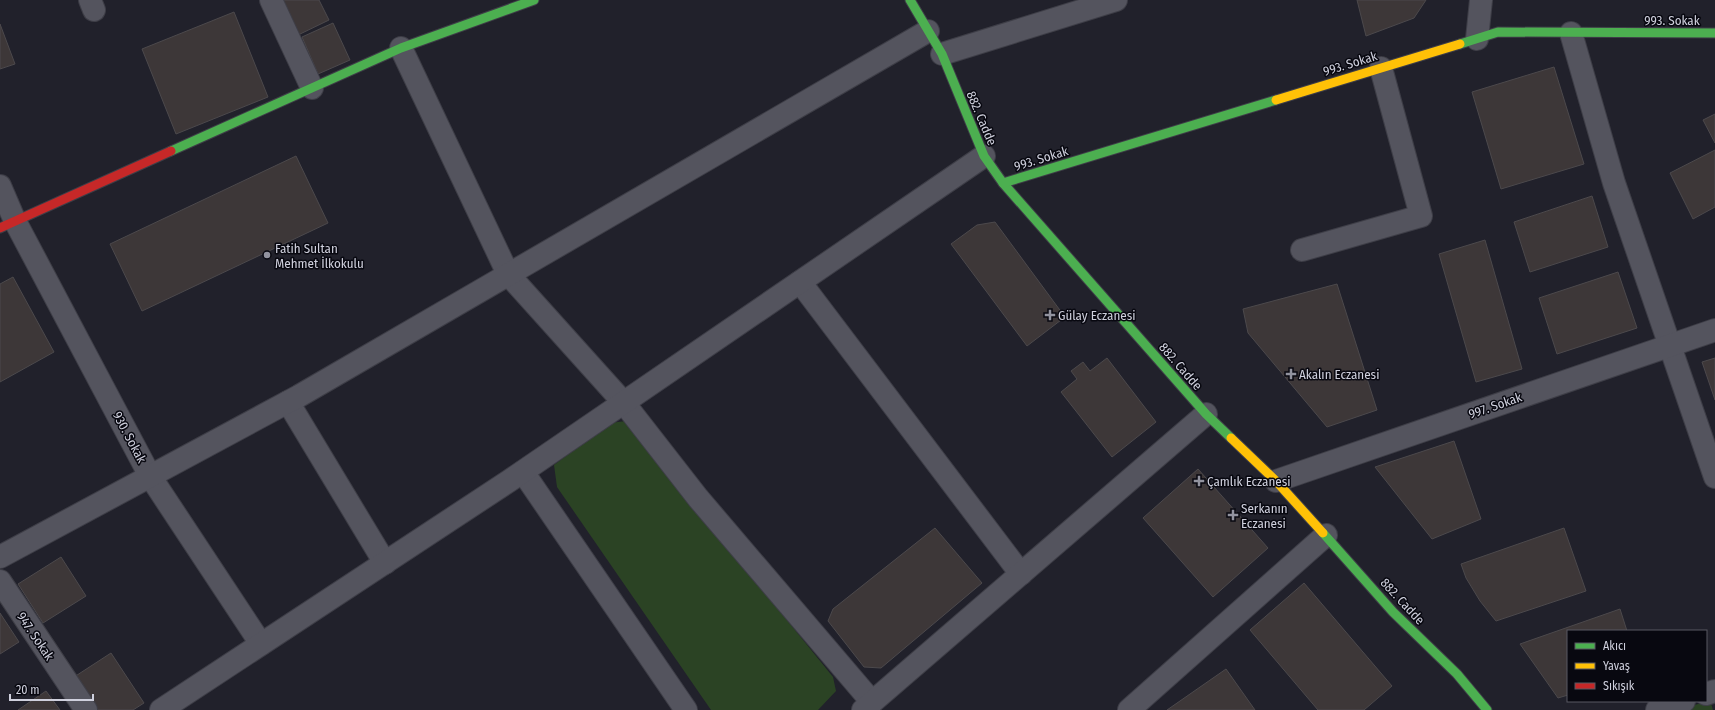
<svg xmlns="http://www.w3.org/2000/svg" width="1715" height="710" font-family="'Fira Sans Condensed',sans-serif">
	<rect width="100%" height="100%" fill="#21212b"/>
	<g fill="#2b4324">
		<path d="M626 421 833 677 836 691 818 710H711L557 487 554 465 610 423Z"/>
		<path d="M1710 700 1713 710H1680Z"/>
	</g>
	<g fill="#3d3738" stroke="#4c494c">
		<path d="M279 0H319L329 20 296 36Z"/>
		<path d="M1357 0H1426L1414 18 1366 36Z"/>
		<path d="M234 12 268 97 176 134 142 49Z"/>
		<path d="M333 23 350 60 318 74 302 37Z"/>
		<path d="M0 24 15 64 0 69Z"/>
		<path d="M1554 67 1584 164 1501 189 1472 92Z"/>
		<path d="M1715 114V143L1703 120Z"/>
		<path d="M1715 150V207L1693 219 1670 173Z"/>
		<path d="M296 156 328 223 142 311 110 244Z"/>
		<path d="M1592 196 1608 247 1530 272 1514 222Z"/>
		<path d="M995 222 1065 317 1027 346 951 244 977 225Z"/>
		<path d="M1485 240 1522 369 1476 382 1439 254Z"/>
		<path d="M1618 272 1637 328 1557 354 1539 298Z"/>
		<path d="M13 277 54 352 0 382V284Z"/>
		<path d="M1337 284 1377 410 1327 427 1248 333 1243 309Z"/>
		<path d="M1107 358 1156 422 1112 457 1061 392 1077 379 1071 371 1083 362 1090 371Z"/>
		<path d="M1715 358V400L1702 362Z"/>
		<path d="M1454 441 1481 519 1432 539 1375 467Z"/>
		<path d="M1198 469 1268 548 1213 597 1143 518Z"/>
		<path d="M935 528 982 583 881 668 864 667 828 621 833 609Z"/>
		<path d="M1564 528 1586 591 1496 621 1480 601 1466 578 1461 564Z"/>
		<path d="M61 557 86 596 43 623 18 584Z"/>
		<path d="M1304 583 1392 686 1364 710H1318L1250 630Z"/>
		<path d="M1620 609 1627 631H1568V695L1558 698 1520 644Z"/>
		<path d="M0 613 19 642 0 654Z"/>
		<path d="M111 653 144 703 133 710H92L71 679Z"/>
		<path d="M1226 669 1255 710H1167Z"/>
		<path d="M46 691 60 710H18Z"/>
	</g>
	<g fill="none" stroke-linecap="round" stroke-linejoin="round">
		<defs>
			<g id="street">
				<path d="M90 0 94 10"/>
				<path d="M271 0 312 88"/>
				<path d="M1571 33 1614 183 1715 477"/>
				<path d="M1477 39 1481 0"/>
				<path d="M401 48 508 274 624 403 698 498 872 702"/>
				<path d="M942 54 1116 0"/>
				<path d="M0 186 15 221 150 476 261 644"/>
				<path d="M1302 250 1421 216 1381 68"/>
				<path d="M800 282 1021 574"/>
				<path d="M288 402 385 563"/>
				<path d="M523 472 686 710"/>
				<path d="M1276 481 1715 330"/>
				<path d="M0 557 299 396 928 31"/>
				<path d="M0 581 86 710"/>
				<path d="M1706 694 1715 691"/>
				<path d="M161 710 509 481 984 156"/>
				<path d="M863 710 1206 414"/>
				<path d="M1129 710 1326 535"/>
				<path d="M1657 710 1684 701"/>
			</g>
			<g id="fast">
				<path d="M910 0 942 54 984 156 1003 183 1206 414 1231 438"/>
				<path d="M1460 44 1498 32 1715 33"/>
				<path d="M171 151 401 48 534 0"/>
				<path d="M1003 183 1276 100"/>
				<path d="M1323 533 1393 612 1457 674 1487 710"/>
			</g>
			<g id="slow">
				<path d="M1276 100 1460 44"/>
				<path d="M1231 438 1276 481 1323 533"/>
			</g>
			<path id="jam" d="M0 228 171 151"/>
		</defs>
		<use href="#street" stroke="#3e3e47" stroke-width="24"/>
		<use href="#fast" stroke="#3e3e47" stroke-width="11"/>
		<use href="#slow" stroke="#3e3e47" stroke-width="11"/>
		<use href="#jam" stroke="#3e3e47" stroke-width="11"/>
		<use href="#street" stroke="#54545e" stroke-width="22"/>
		<use href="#fast" stroke="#4caf50" stroke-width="9"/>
		<use href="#slow" stroke="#ffc107" stroke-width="9"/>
		<use href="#jam" stroke="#c62828" stroke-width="9"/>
	</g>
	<g fill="#92939f" stroke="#080810" stroke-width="1.5">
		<circle cx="267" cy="255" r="4"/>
		<path d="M1048 309h4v4h4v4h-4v4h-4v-4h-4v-4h4z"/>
		<path d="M1289 368h4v4h4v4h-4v4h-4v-4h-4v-4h4z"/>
		<path d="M1197 475h4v4h4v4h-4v4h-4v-4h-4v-4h4z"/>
		<path d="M1231 509h4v4h4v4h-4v4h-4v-4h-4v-4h4z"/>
	</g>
	<g text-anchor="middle" stroke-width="3" stroke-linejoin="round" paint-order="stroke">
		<g font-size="13" fill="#cfd0dd" stroke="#080810">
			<text x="1672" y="25">993. Sokak</text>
			<text transform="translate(1350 63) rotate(-17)" y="5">993. Sokak</text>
			<text transform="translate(982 118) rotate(67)" y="5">882. Cadde</text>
			<text transform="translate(1041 158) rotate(-17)" y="5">993. Sokak</text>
			<text transform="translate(1181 366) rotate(49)" y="5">882. Cadde</text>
			<text transform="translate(1495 405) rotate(-19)" y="5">997. Sokak</text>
			<text transform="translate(130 437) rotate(62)" y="5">930. Sokak</text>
			<text transform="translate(1403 601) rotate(47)" y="5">882. Cadde</text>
			<text transform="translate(36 636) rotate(56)" y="5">947. Sokak</text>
		</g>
		<g font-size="13" fill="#cfd0dd" stroke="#080810" text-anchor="start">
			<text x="275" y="253">Fatih Sultan<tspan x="275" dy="15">Mehmet İlkokulu</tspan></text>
			<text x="1058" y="320">Gülay Eczanesi</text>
			<text x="1299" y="379">Akalın Eczanesi</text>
			<text x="1207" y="486">Çamlık Eczanesi</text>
			<text x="1241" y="513">Serkanın<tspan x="1241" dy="15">Eczanesi</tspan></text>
		</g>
	</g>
	<rect x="1567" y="630" width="140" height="72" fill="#080810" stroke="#585862"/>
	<rect x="1575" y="643" width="20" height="6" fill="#4caf50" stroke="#585862"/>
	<text x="1603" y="650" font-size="12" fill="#cfd0dd">Akıcı</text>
	<rect x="1575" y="663" width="20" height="6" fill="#ffc107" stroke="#585862"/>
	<text x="1603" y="670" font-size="12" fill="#cfd0dd">Yavaş</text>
	<rect x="1575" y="683" width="20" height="6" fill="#c62828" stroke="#585862"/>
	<text x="1603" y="690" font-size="12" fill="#cfd0dd">Sıkışık</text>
	<path d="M10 694v6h83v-6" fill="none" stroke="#cfd0dd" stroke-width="2"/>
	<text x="16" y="694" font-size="12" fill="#cfd0dd" stroke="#080810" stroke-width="3" paint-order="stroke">20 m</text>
</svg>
